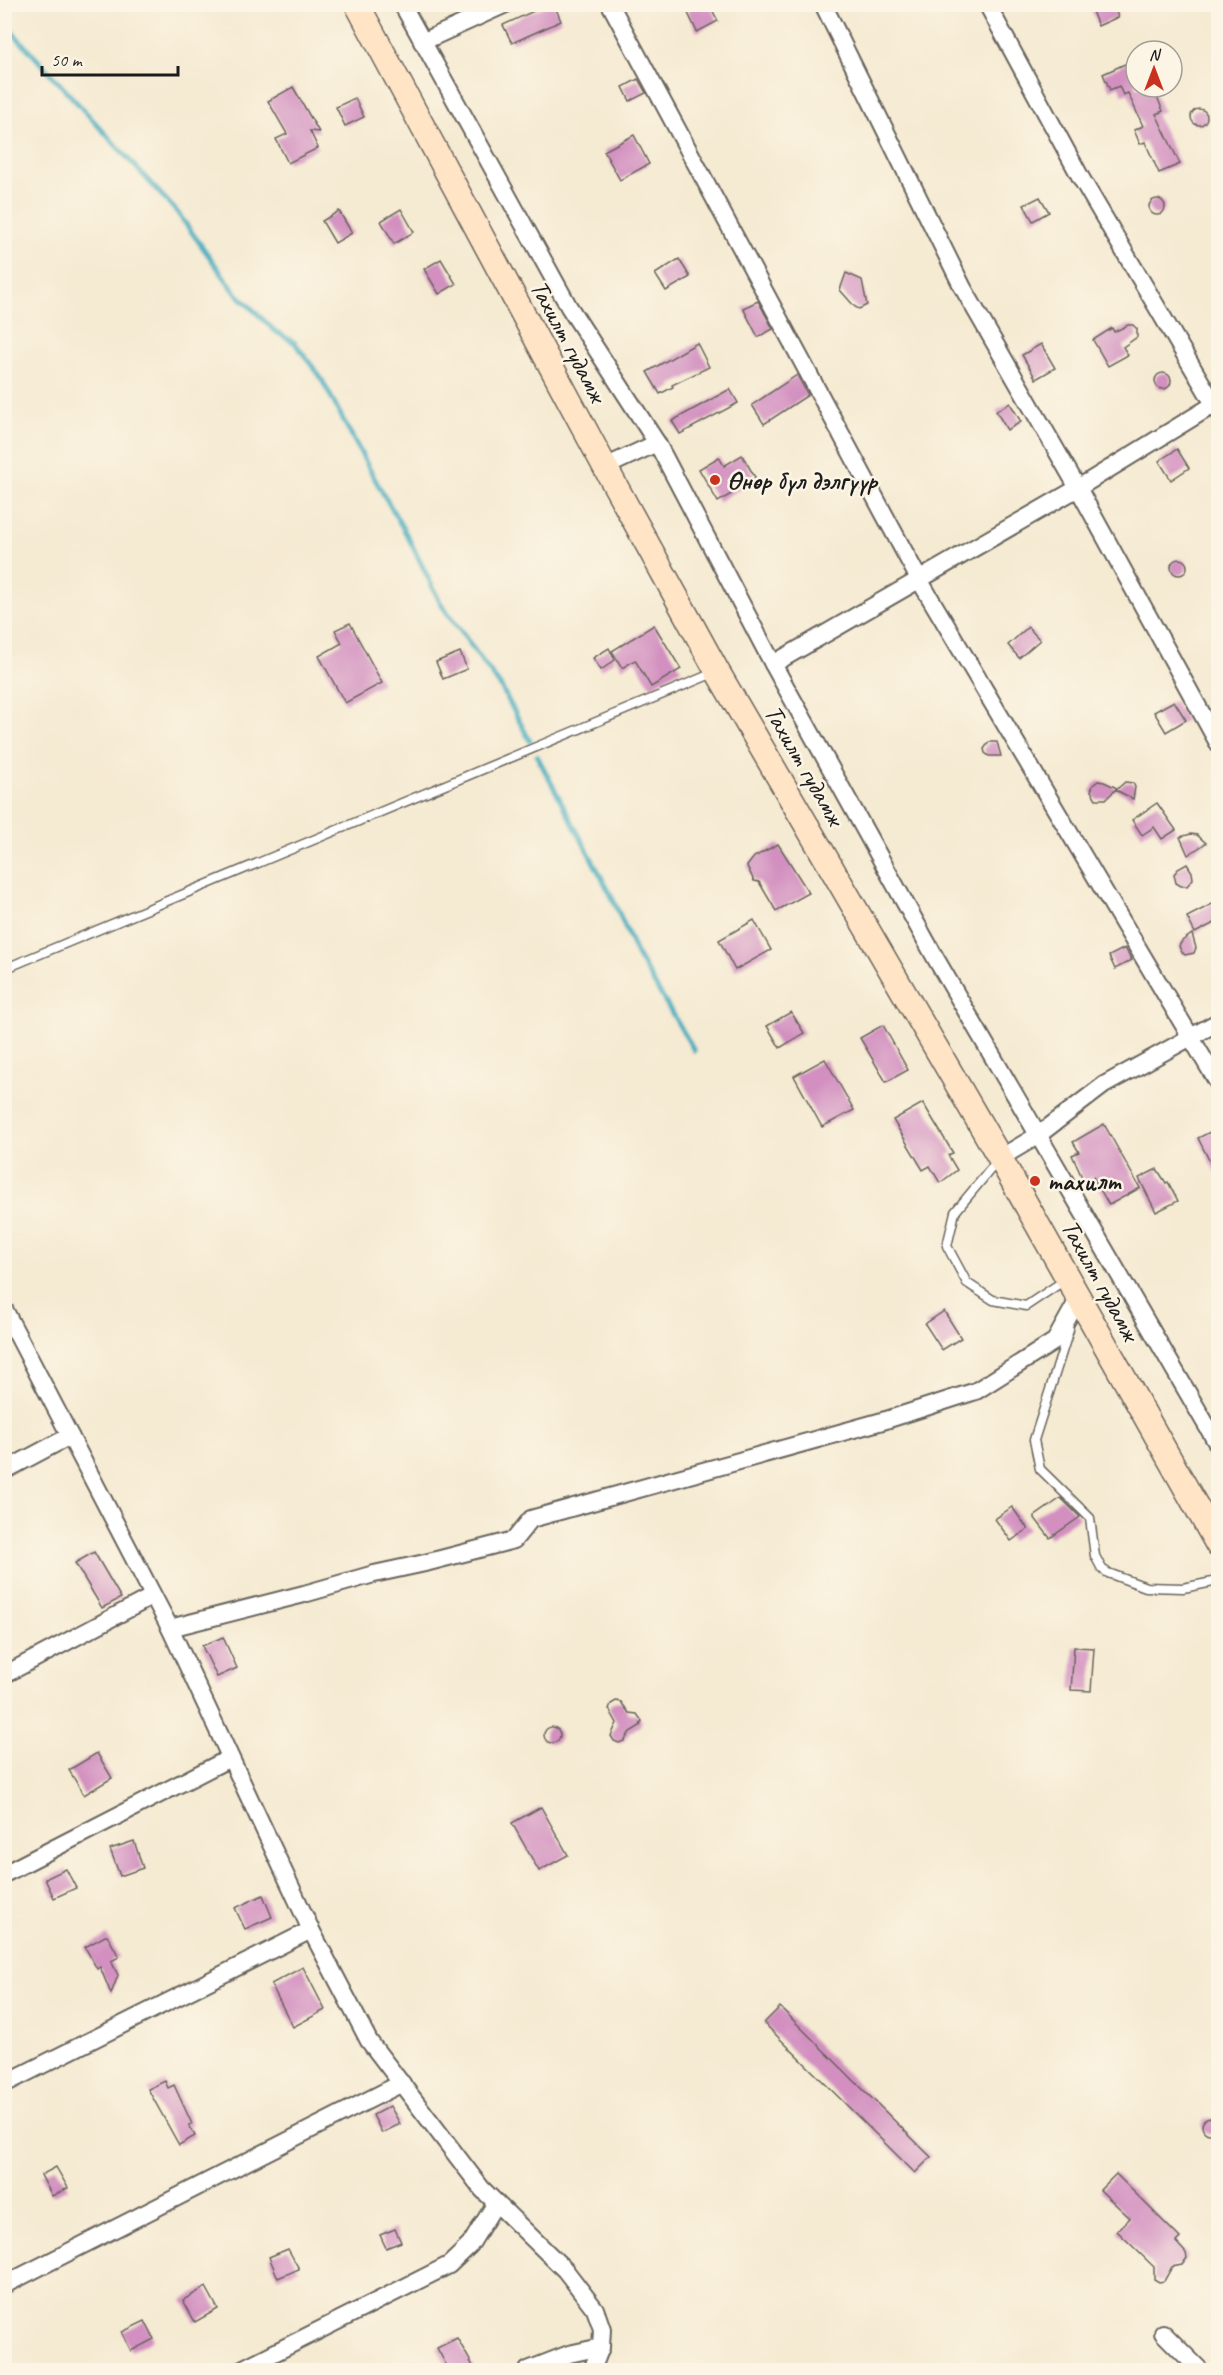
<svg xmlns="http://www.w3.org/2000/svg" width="1223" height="2375" font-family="Caveat,sans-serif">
	<rect width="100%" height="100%" fill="#fcf5e5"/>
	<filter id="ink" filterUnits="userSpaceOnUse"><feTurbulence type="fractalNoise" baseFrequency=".0167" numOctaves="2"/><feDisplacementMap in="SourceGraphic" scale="12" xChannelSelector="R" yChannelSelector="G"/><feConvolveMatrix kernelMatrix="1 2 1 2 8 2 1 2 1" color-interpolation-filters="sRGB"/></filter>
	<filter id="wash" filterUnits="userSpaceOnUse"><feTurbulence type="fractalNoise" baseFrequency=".008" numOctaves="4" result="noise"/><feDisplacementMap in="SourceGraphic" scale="24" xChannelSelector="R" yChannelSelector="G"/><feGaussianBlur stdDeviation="1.35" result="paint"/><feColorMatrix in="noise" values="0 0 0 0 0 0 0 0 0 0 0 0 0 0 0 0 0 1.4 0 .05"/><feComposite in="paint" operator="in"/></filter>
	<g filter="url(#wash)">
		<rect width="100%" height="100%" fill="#f5ead2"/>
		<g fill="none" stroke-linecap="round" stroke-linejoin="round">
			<g stroke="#40acbf" stroke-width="5">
				<path d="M4 23 177 212 235 292 275 331 295 343 321 378 372 474 409 539 441 604 501 687 530 741"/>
				<path d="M537 756 612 897 637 955 694 1050"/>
			</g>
		</g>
		<g id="blocks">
			<g fill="#d28fc0">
				<path d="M549 4H554L561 21 512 43 503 25Z"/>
				<path d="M700 4H709L718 21 697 32 687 11Z"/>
				<path d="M1089 4H1113L1118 17 1098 26Z"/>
				<path d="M1136 59V87H1153L1163 111 1156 114 1180 164 1159 173 1145 142 1140 144 1134 130 1143 126 1128 93 1123 95 1119 86 1110 90 1103 74Z"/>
				<path d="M638 79 646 93 630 101 623 87Z"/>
				<path d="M293 87 319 132 310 131 318 148 288 163 276 139 287 134 268 101Z"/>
				<path d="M355 98 364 117 345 126 336 107Z"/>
				<circle cx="1199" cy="117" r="8"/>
				<path d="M634 135 649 164 620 180 604 151Z"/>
				<path d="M1040 197 1049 212 1033 221 1024 205Z"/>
				<circle cx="1157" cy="207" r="8"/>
				<path d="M401 209 414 232 394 244 381 221Z"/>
				<path d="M339 211 352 233 335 243 322 221Z"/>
				<path d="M441 259 456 284 439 294 424 269Z"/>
				<path d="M679 259 690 277 666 291 655 274Z"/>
				<path d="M846 273 862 280 867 305 859 309 855 307 840 290Z"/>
				<path d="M758 301 773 329 758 337 743 308Z"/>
				<path d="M1128 325H1133L1137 329V337L1123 347 1128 355 1108 366 1093 340 1112 328 1114 332Z"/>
				<path d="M697 343 709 367 672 385 673 387 660 394 647 372Z"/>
				<path d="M1041 344 1055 368 1036 379 1022 355Z"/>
				<circle cx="1163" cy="381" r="8"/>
				<path d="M797 375 808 395 764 424 752 405Z"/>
				<path d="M730 389 738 403 680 434 672 421Z"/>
				<path d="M1010 403 1021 422 1007 430 996 411Z"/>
				<path d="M1177 449 1189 468 1171 480 1159 461Z"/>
				<path d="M742 455 756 479 718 502 699 469 719 457 724 466Z"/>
				<circle cx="1179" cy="567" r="8"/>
				<path d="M350 623 382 683 345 703 319 656 342 643 335 630Z"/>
				<path d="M654 625 681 669 651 687 635 660 622 668 612 651Z"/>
				<path d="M1028 627 1040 640 1019 658 1008 645Z"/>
				<path d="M609 648 615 660 601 670 593 658Z"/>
				<path d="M460 652 467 669 443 679 436 662Z"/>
				<path d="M1174 701 1186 720 1166 732 1154 712Z"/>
				<path d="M989 742H997L1001 756H989L985 753 984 749Z"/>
				<path d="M1098 781 1104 782 1117 788 1106 799H1096L1091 791 1093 785Z"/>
				<path d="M1125 782 1133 783 1135 787 1133 799 1116 790Z"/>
				<path d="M1157 803 1176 830 1162 839 1154 827 1142 835 1132 820Z"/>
				<path d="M1191 834 1197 835 1206 843 1188 855 1180 837Z"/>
				<path d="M778 844 809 893 776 911 759 882 754 881 747 866 754 857Z"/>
				<path d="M1187 864 1192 872 1193 879 1187 886H1181L1176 883 1174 874 1178 869Z"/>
				<path d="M1218 901V921L1195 933 1187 917Z"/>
				<path d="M754 920 771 950 735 970 719 940Z"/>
				<path d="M1192 934 1196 948 1194 953 1185 955 1181 951 1179 946 1182 941Z"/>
				<path d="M1125 948 1132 960 1115 969 1109 956Z"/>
				<path d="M791 1012 804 1033 780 1048 767 1026Z"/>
				<path d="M883 1025 908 1070 886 1082 860 1038Z"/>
				<path d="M825 1059 854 1110 822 1127 794 1076Z"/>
				<path d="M923 1103 953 1153 948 1155 957 1170 940 1183 930 1166 923 1170 893 1120Z"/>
				<path d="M1104 1124 1140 1188 1109 1205 1093 1177 1084 1182 1072 1155 1079 1152 1073 1142Z"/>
				<path d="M1218 1128V1178L1198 1138Z"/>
				<path d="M1157 1169 1166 1183 1168 1182 1178 1201 1156 1212 1139 1178Z"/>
				<path d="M944 1311 961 1338 942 1350 925 1324Z"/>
				<path d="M1061 1498 1080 1517 1050 1538 1034 1517Z"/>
				<path d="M1012 1507 1028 1529 1011 1541 995 1519Z"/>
				<path d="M94 1552 121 1598 102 1608 75 1563Z"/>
				<path d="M223 1637 237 1668 217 1677 202 1646Z"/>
				<path d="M1074 1647 1094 1648 1091 1691 1071 1690Z"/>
				<path d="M616 1701 621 1702 629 1713 637 1714 642 1721 640 1726 630 1732 624 1741 619 1743 614 1741 611 1736 617 1723 609 1709 611 1704Z"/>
				<circle cx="552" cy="1735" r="8"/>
				<path d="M97 1753 112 1778 84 1795 69 1770Z"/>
				<path d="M541 1807 568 1855 539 1871 512 1823Z"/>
				<path d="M134 1841 143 1868 120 1876 110 1849Z"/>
				<path d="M66 1869 76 1888 54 1898 45 1879Z"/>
				<path d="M263 1895 272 1917 245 1929 235 1908Z"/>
				<path d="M107 1935 119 1957 111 1961 118 1975 111 1994 100 1967 97 1969 85 1947Z"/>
				<path d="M303 1967 325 2010 293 2027 271 1984Z"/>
				<path d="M780 2007 931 2157 915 2173 764 2023Z"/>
				<path d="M165 2081 168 2088 174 2085 192 2124 189 2125 195 2136 179 2145 148 2089Z"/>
				<path d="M390 2106 400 2124 382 2133 373 2115Z"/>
				<circle cx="1210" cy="2126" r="8"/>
				<path d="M56 2167 68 2188 52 2196 41 2175Z"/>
				<path d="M1116 2174 1180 2238 1176 2242 1186 2253 1187 2258 1182 2265 1172 2267 1164 2281 1159 2282 1154 2279V2267L1117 2231 1130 2218 1100 2190Z"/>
				<path d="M395 2229 401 2242 386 2248 380 2235Z"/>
				<path d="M288 2249 299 2269 278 2278 269 2257Z"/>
				<path d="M206 2287 218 2309 195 2322 183 2300Z"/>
				<path d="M145 2321 154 2339 131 2351 122 2332Z"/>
				<path d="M457 2338 468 2357 475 2370H449L437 2348Z"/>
			</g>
		</g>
	</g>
	<g filter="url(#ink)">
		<use href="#blocks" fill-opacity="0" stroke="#68645c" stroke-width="1.5"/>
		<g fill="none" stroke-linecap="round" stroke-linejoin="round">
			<defs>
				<g id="service">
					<path d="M4 969 716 672"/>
					<path d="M999 1159 955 1212 947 1246 967 1283 993 1300 1026 1306 1065 1280"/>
					<path d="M1069 1330 1034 1440 1040 1469 1090 1518 1095 1556 1102 1569 1108 1573 1146 1587 1183 1588 1218 1581"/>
				</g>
				<g id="minor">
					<path d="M402 4 569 307 657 443 773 664 936 959 1218 1445"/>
					<path d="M610 4 920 581 1218 1083"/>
					<path d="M823 4 963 288 1078 488 1218 743"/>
					<path d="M987 4 1081 178 1218 411"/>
					<path d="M422 42 506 4"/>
					<path d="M605 467 657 443"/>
					<path d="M773 664 1078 488 1218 402"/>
					<path d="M1000 1158 1037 1136 1104 1085 1218 1022"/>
					<path d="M4 1309 170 1628 311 1930 369 2041 482 2189 565 2270 595 2309 602 2329 601 2347 569 2354 528 2370"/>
					<path d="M4 1471 70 1436"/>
					<path d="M170 1628 304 1594 374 1574 425 1563 514 1540 531 1519 886 1420 976 1391 1055 1341 1079 1298"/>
					<path d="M4 1675 153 1596"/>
					<path d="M4 1874 230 1758"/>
					<path d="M4 2084 311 1930"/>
					<path d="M4 2285 402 2083"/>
					<path d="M1163 2333 1200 2370"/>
					<path d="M240 2370 449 2265 470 2245 496 2203"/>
					<path d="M592 2370 601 2347"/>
				</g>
				<path id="secondary" d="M357 4 605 467 717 671 1000 1158 1218 1545"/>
			</defs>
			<use href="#service" stroke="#68645c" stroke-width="11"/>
			<use href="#minor" stroke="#68645c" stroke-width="20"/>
			<use href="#secondary" stroke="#68645c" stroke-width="27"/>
			<use href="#service" stroke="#fff" stroke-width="8"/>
			<use href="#minor" stroke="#fff" stroke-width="16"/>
			<use href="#secondary" stroke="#ffe4c6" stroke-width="24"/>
		</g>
	</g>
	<g fill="#c8321e" stroke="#fcf5e5" stroke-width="2">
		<circle cx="715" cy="480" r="6"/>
		<circle cx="1035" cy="1181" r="6"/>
	</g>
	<g text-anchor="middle" stroke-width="5" stroke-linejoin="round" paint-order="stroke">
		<g font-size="26" fill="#1c1c1c" stroke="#fcf5e5">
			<text transform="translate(569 341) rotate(62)" y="9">Тахилт гудамж</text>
			<text transform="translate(805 765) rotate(60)" y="9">Тахилт гудамж</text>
			<text transform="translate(1101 1280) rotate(61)" y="9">Тахилт гудамж</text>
		</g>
		<g font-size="26" font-weight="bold" fill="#1c1c1c" stroke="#fcf5e5" text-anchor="start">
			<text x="727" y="489">Өнөр бүл дэлгүүр</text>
			<text x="1047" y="1190">тахилт</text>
		</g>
	</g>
	<rect width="1223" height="2375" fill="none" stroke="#fcf5e5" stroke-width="24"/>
	<g transform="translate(1154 69)"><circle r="28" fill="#fcf5e5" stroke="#a29e95" stroke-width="1.5"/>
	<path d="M0-4.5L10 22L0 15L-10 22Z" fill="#c8321e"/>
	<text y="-9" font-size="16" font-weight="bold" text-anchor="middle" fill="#1c1c1c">N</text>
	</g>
	<path d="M42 66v9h136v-9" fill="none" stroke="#1c1c1c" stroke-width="3"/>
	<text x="51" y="66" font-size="18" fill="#1c1c1c" stroke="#fcf5e5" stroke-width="4.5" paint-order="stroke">50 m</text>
</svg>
